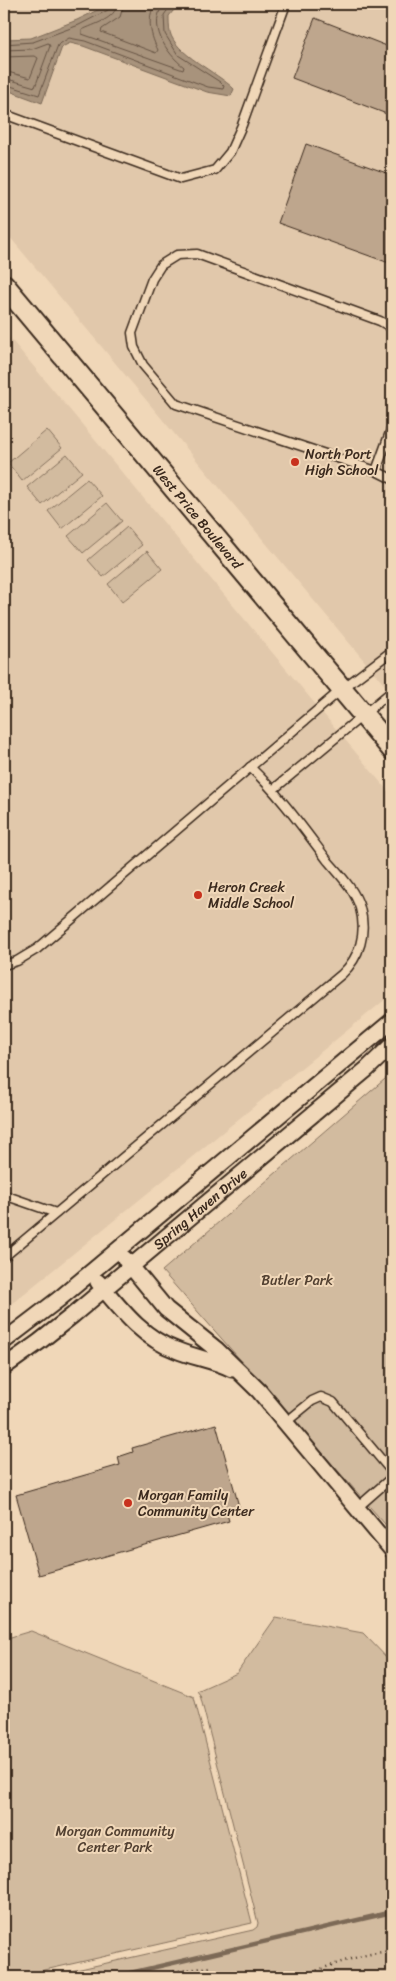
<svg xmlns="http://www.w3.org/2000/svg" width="396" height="1981" font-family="Sriracha,sans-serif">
	<rect width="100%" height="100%" fill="#f0d7b8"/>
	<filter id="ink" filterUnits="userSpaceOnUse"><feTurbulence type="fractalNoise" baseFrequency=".02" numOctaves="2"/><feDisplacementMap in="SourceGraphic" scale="10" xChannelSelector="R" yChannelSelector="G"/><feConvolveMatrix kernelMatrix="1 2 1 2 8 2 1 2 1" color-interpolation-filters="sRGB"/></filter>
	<g filter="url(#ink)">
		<g fill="#e1c8ab">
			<path d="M4 4H392V694L4 230Z"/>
			<path d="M4 331 392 796V994L4 1310Z"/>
		</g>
		<g fill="#d2bb9f" stroke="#86725e">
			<path d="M47 430 62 448 22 481 8 463Z"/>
			<path d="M67 454 82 472 42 505 27 487Z"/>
			<path d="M87 479 102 496 62 529 48 511Z"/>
			<path d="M107 503 122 521 83 553 68 536Z"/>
			<path d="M127 527 142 545 103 577 88 560Z"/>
			<path d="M147 551 162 569 122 602 108 584Z"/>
			<path d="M392 1073V1532L162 1271Z"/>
			<path d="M276 1617 363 1633 392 1663V1977H45L253 1930 257 1927 258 1923 200 1695 197 1691 237 1673Z"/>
			<path d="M31 1631 194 1697 252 1923 14 1977H4V1639Z"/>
		</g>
		<path fill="#a8937c" stroke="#7c6956" d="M110 4H176L178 5 169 16C169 21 169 27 170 32 175 54 217 72 234 89L231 96 207 92 83 46 70 43 62 47 42 103 4 89V39L31 38 77 20Z"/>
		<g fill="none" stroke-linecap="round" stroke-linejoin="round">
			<g stroke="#675444" stroke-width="1">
				<path d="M117 4C116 19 94 24 82 30V34L183 70 184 67C166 53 147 25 164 4"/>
				<path d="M124 4 120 17 102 29 101 32 156 53 158 50C151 37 146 18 155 4"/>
				<path d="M4 44 33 42 79 25 108 10 111 4"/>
				<path d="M4 50 32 49 48 43 50 46 35 87 4 78"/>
				<path d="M4 57 35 56 38 58 30 78 4 71"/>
				<path d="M4 84 39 95 58 45 69 38 85 41 208 87 223 89 224 86 220 82 178 55 165 34 164 15 172 4"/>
			</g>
			<path stroke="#7c6956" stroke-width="4.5" d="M113 1977 392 1912"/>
		</g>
		<g fill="#bea68d" stroke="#3b2a1e">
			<path d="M315 18 392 48V116L292 78Z"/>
			<path d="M306 144 392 175V264L278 223Z"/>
			<path d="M216 1424 240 1510 227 1514 229 1521 39 1575 16 1495 120 1465 118 1457 133 1452 132 1448Z"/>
		</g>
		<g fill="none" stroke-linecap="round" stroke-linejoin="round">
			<defs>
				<g id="service">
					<path d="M4 114 181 179 215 170 230 152 242 125 286 4"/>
					<path d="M392 328 380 321 197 254 177 255 161 265 152 279 132 333 134 347 143 365 176 404 376 471 392 479"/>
					<path d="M376 471 392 427"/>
					<path d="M274 789 392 691"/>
					<path d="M4 965 17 961 37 949 342 689 392 651"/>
					<path d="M4 1195 56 1213"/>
					<path d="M4 1257 342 974C360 957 367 933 360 908 355 890 340 875 328 861 303 828 280 795 250 767"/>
					<path d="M285 1423 312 1401 321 1397 333 1402 391 1471 390 1479 357 1508"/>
				</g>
				<g id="minor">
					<path d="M125 1259 166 1309 217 1350 259 1391 392 1550"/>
					<path d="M98 1282C120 1308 142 1338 176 1350 195 1358 214 1360 232 1369"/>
					<path d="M4 1341 59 1299 392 1021"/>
					<path id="s1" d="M4 1367 39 1342 73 1315 367 1069 392 1045"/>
				</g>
				<g id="tertiary">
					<path id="s2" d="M4 285 392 749"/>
				</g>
			</defs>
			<use href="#service" stroke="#3b2a1e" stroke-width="11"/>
			<use href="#minor" stroke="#3b2a1e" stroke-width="19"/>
			<use href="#tertiary" stroke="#3b2a1e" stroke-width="24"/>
			<g stroke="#3b2a1e" stroke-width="2.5" stroke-dasharray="1 4" stroke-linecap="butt">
				<path d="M166 1977 171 1972 210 1967 216 1977"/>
				<path d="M298 1977C328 1967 361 1953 392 1951"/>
			</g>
			<use href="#service" stroke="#f0d7b8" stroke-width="8"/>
			<use href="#minor" stroke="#f0d7b8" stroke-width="15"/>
			<use href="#tertiary" stroke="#f0d7b8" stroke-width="20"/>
		</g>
	</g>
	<g fill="#c8321e" stroke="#f0d7b8" stroke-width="2">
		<circle cx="295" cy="462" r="5"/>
		<circle cx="198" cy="895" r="5"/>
		<circle cx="128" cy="1503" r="5"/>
	</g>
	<g text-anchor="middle" stroke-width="4" stroke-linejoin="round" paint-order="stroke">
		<g font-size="14" fill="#3b2a1e" stroke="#f0d7b8" text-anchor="start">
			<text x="305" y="459">North Port<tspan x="305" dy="16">High School</tspan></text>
			<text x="208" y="892">Heron Creek<tspan x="208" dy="16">Middle School</tspan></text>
			<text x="138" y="1500">Morgan Family<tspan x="138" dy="16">Community Center</tspan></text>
		</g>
		<g font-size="14" fill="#3b2a1e" stroke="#f0d7b8">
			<text dy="5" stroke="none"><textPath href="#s2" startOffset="302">West Price Boulevard</textPath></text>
			<text dy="5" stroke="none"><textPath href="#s1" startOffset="252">Spring Haven Drive</textPath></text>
		</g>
		<g font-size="14" fill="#524031" stroke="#f0d7b8">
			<text x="297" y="1285">Butler Park</text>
			<text x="115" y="1836">Morgan Community<tspan x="115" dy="16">Center Park</tspan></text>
		</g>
	</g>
	<rect width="396" height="1981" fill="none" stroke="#f0d7b8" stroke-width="20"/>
	<rect x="10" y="10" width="376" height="1961" fill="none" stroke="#3b2a1e" stroke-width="2" filter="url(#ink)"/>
</svg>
